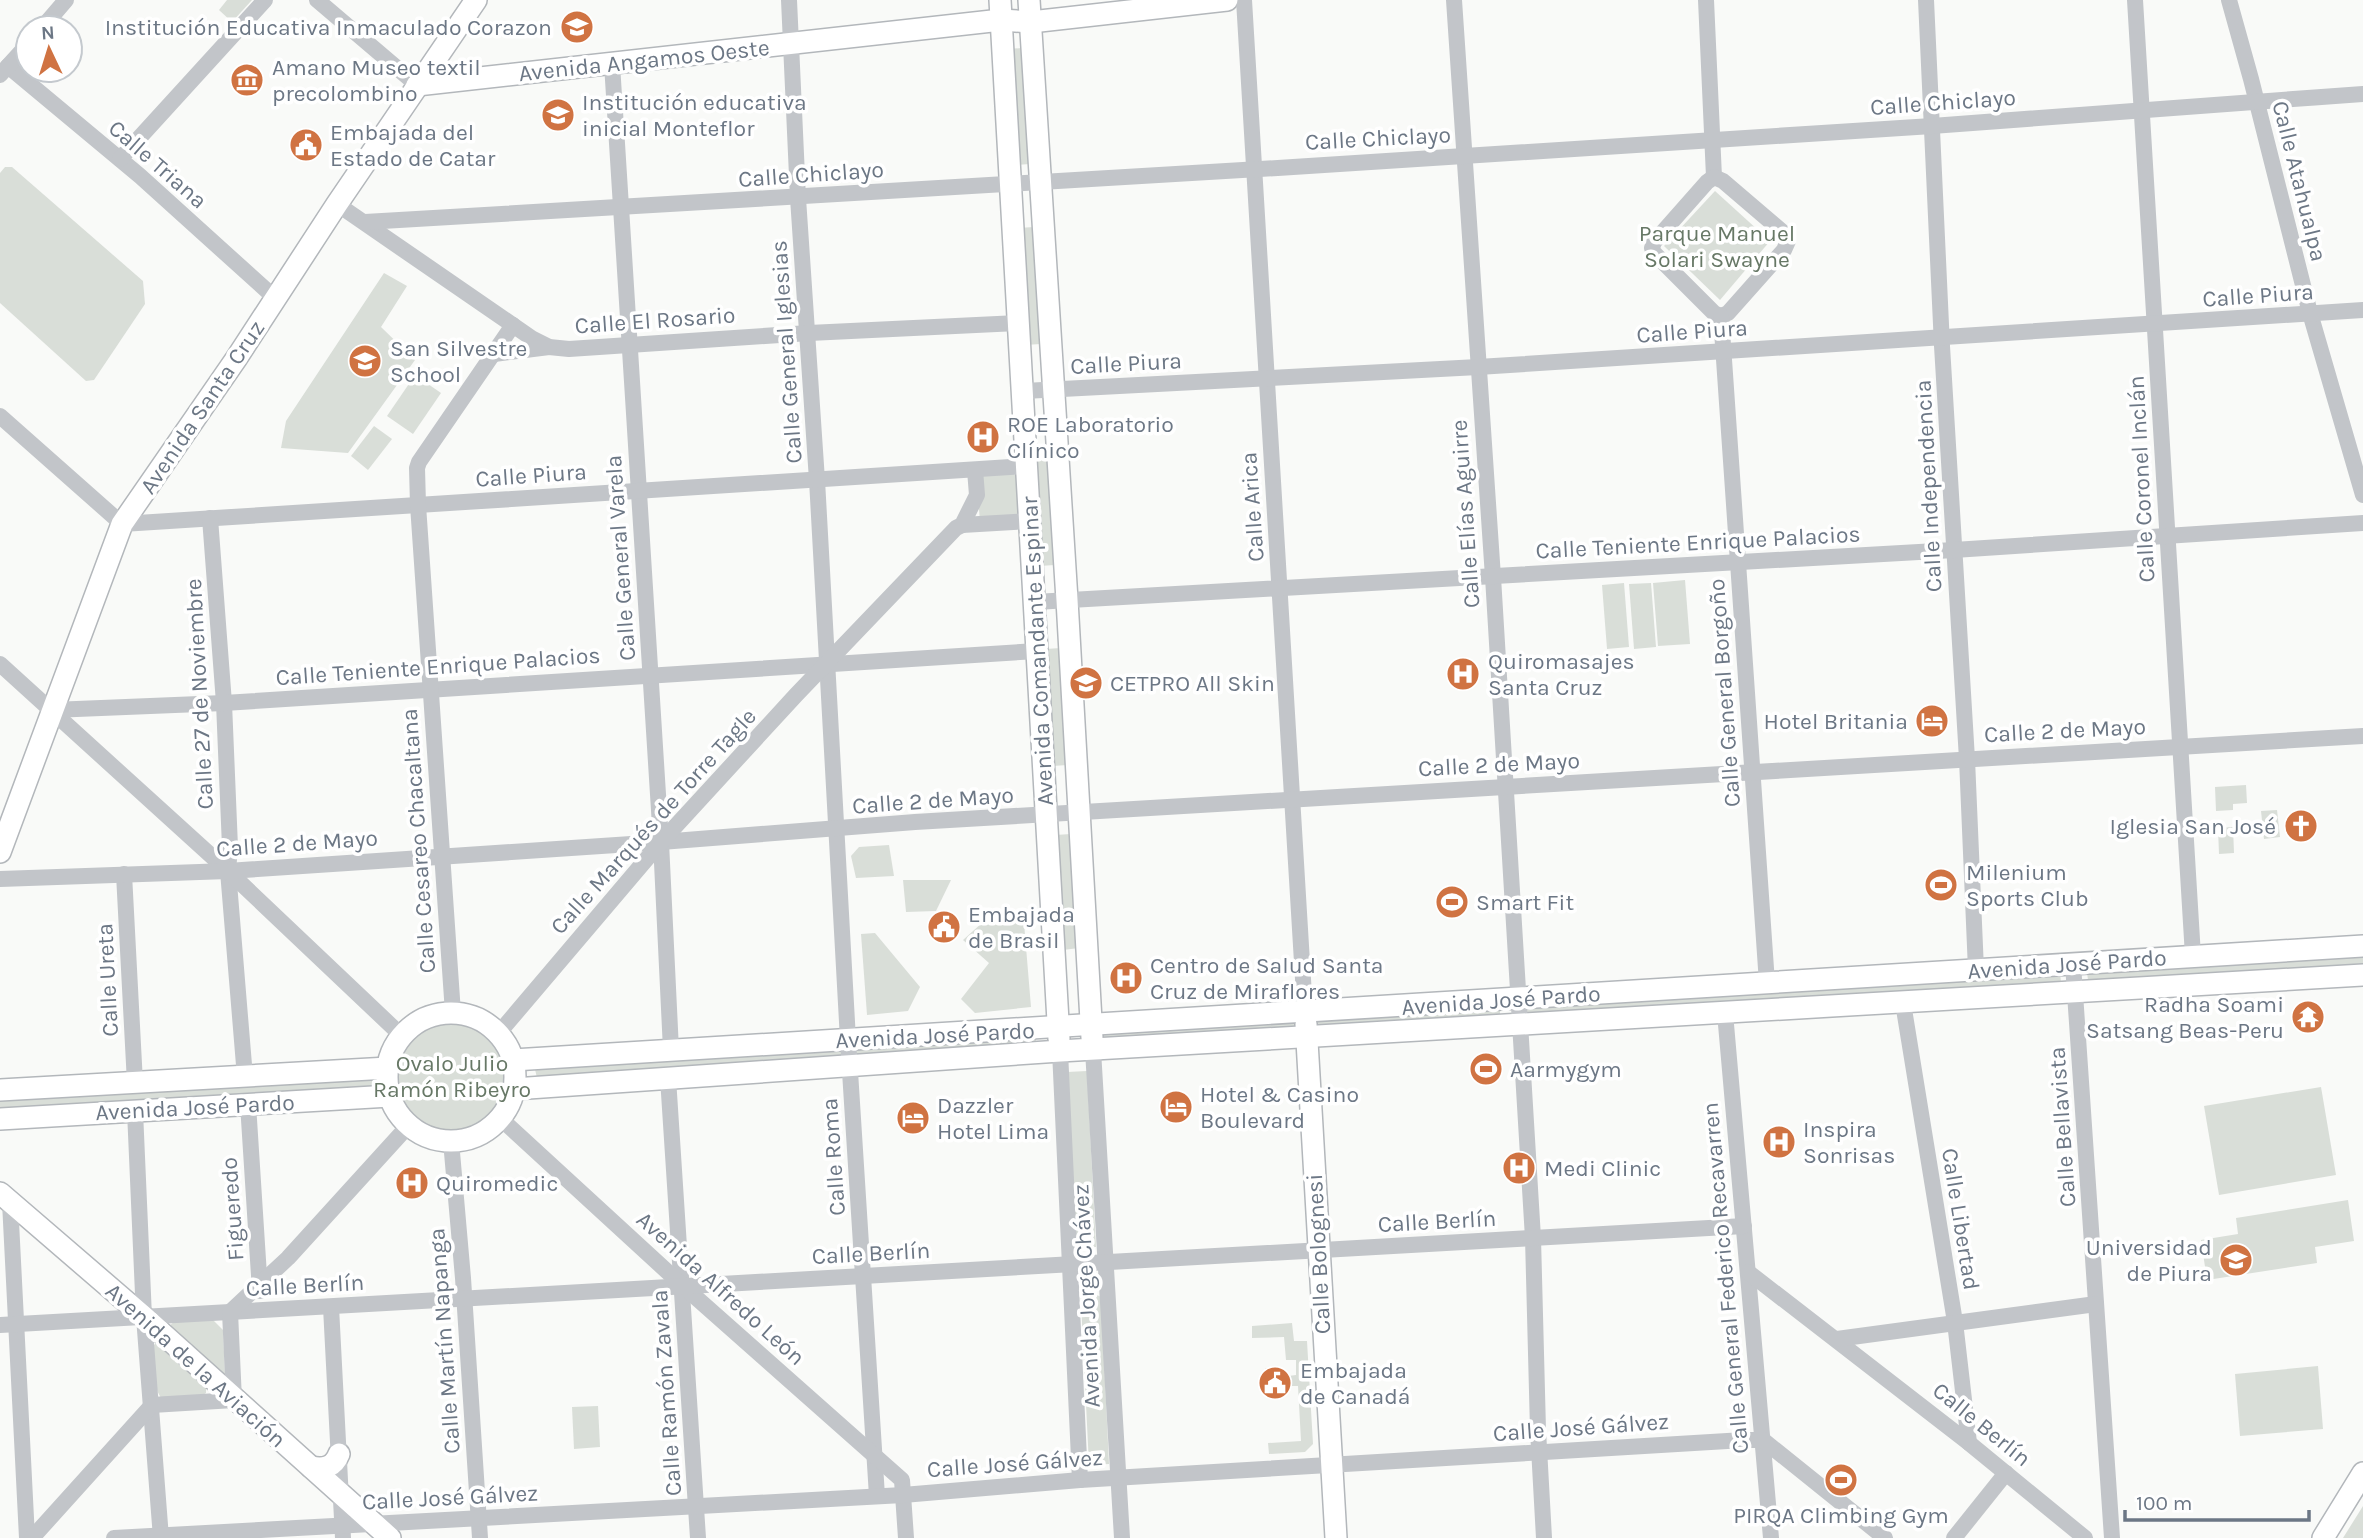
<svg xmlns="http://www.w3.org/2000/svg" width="2363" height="1538" font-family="Karla,sans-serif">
	<rect width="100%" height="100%" fill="#f9faf8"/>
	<g fill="#d9ded8">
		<path d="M227 0H252L232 22 219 10Z"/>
		<path d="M1022 48 1030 164 1014 165 1006 49Z"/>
		<path d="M5 167H12L143 281 145 304 94 380 86 381 0 303V173Z"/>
		<path d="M1715 191 1770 241 1720 300 1664 246Z"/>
		<path d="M1034 227 1041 344 1025 345 1018 228Z"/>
		<path d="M384 273 407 286 381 327 415 360 348 453 281 448 286 421Z"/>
		<path d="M415 375 441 393 413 434 387 416Z"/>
		<path d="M374 426 392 439 368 470 351 456Z"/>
		<path d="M1048 448 1055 565 1039 566 1032 449Z"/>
		<path d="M1011 472 1019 478 1021 513 1017 519 980 521 976 474Z"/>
		<path d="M1685 580 1690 644 1658 646 1653 583Z"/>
		<path d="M1624 583 1629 647 1607 649 1602 585Z"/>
		<path d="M1651 583 1656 647 1634 649 1629 584Z"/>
		<path d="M1061 648 1068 765 1052 766 1045 649Z"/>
		<path d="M2246 785 2247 803 2233 804V810L2216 811 2215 787Z"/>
		<path d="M2277 810 2280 837 2264 839 2261 811Z"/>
		<path d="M2233 827 2234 853 2219 854 2218 828Z"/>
		<path d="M1071 834 1079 948 1063 950 1055 835Z"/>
		<path d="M889 845 894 876 856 878 851 856 859 847Z"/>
		<path d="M903 880H951L936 911 906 912Z"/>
		<path d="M993 913 1024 923 1031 1007 975 1013 961 999 989 963 963 940Z"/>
		<path d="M875 933 920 987 908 1011 867 1015 861 934Z"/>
		<path d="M2363 950V969L2088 981 2087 971Z"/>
		<path d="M2060 973 2061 982 1527 1013 1526 1003Z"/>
		<path d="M1500 1006V1015L1317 1030 1313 1016Z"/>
		<circle cx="452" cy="1077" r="58"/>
		<path d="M1294 1019V1028L1101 1040 1100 1030Z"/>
		<path d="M1036 1031V1045L537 1078 534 1065Z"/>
		<path d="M370 1068 373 1086 0 1109V1091Z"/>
		<path d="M1087 1071 1096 1247 1075 1248 1067 1072Z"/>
		<path d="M2321 1087 2336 1175 2219 1195 2204 1106Z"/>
		<path d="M2348 1200 2354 1241 2315 1247 2317 1263 2207 1280 2201 1240 2238 1234 2236 1218Z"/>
		<path d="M1080 1282H1090L1091 1292 1101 1297 1109 1464 1089 1465Z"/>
		<path d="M213 1320 223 1330 225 1375 223 1376 169 1326 174 1322Z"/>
		<path d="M1292 1323 1294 1341H1307L1313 1444 1305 1452 1269 1454 1268 1443 1301 1441 1298 1386H1288V1376L1296 1375V1360H1286L1284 1337 1252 1338V1326Z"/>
		<path d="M157 1342 206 1386V1393L203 1395 162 1399C151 1385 154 1362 154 1345Z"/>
		<path d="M2318 1366 2323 1429 2240 1436 2235 1374Z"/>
		<path d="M598 1406 600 1447 574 1449 572 1407Z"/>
		<path d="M2363 1506V1538H2343Z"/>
	</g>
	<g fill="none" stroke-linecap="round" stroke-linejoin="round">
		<defs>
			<g id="major">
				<path d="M1000 0 1059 1039"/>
				<path d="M1029 0 1067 600 1092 1038"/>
				<path d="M417 85 1001 20 1031 22 1227 0"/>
				<path d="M0 852 122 524 236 359 337 204 476 0"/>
				<circle cx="451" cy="1077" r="64"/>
				<path d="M1306 1024 1336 1538"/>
				<path d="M513 1060 2363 946"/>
				<path d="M514 1089 1060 1051 2363 975"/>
				<path d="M0 1090 388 1068"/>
				<path d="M0 1119 390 1096"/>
				<path d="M0 1193 144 1317 390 1538"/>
				<path d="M311 1467C324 1470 334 1467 339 1454"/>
				<path d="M2323 1538 2363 1473"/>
			</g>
		</defs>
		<use href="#major" stroke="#b3b7bb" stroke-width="24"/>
		<g stroke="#c2c5c9" stroke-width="16">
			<path d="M317 0 417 85"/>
			<path d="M789 0 798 198 817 480 848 1040 877 1496"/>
			<path d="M1244 0 1305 1012"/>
			<path d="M1454 0 1493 577 1533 1238 1538 1430 1544 1538"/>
			<path d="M1706 0 1714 177"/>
			<path d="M1926 0 1942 346 1967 759 1976 970"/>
			<path d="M2135 0 2193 956"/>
			<path d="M2229 0 2251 79 2310 313 2363 495"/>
			<path d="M42 28 66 0"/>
			<path d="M612 64 661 842 671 1050"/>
			<path d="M8 66 140 176 275 298"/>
			<path d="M0 75 28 44"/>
			<path d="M120 159 265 0"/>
			<path d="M1714 177 1723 181 1785 234 1788 241 1784 250 1728 313 1721 316"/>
			<path d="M1714 177 1707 182 1654 242 1652 248 1654 253 1714 313 1721 316"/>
			<path d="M337 204 533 339 549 347 569 349 809 333 1020 323"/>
			<path d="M365 222C887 192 1410 161 1932 126 2075 116 2219 104 2363 94"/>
			<path d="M1721 316 1767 983"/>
			<path d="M494 354 549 347"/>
			<path d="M1024 391 1478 367 2363 310"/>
			<path d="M0 416 122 524 1027 466"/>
			<path d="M210 518 224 703 230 847 228 871 245 1077"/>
			<path d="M962 525 1030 521"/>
			<path d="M1035 602 1954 550 2363 523"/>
			<path d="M0 664 228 871 402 1036"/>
			<path d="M52 710 224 703 1037 651"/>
			<path d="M124 874 135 1083"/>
			<path d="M0 879 228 871 661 842 915 822 2363 736"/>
			<path d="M2073 964 2112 1538"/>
			<path d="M1903 1003 1955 1322 1969 1443"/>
			<path d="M453 1013 418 505 417 468 419 462 513 325"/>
			<path d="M1725 1013 1771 1538"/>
			<path d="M498 1034 661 842 796 695 956 528 962 525 977 495 975 470"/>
			<path d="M1093 1050 1122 1538"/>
			<path d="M1060 1051 1080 1480"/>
			<path d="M668 1078 698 1538"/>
			<path d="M248 1104 260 1291"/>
			<path d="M135 1111 144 1317 161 1538"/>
			<path d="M500 1118 683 1286 902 1480 906 1538"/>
			<path d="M451 1141 463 1278 480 1538"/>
			<path d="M10 1202 27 1538"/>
			<path d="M1748 1272 1969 1443 2085 1538"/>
			<path d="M331 1307 343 1538"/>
			<path d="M0 1325 1744 1226"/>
			<path d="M1837 1339 2096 1304"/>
			<path d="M32 1538 152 1405 234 1400 230 1312 288 1258 409 1125"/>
			<path d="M114 1538 903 1495 1080 1480 1744 1440H1763L1885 1538"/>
			<path d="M1954 1538 2006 1473"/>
		</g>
		<use href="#major" stroke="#fff" stroke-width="21"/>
	</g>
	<defs>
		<symbol id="school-disc" viewBox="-11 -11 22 22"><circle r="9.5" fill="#d07342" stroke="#fff"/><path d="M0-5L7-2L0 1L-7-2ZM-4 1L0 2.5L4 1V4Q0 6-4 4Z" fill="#fff"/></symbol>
		<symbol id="museum-disc" viewBox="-11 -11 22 22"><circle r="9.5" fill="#d07342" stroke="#fff"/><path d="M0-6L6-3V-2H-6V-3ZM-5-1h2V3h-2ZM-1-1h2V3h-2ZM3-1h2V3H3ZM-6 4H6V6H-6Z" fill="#fff"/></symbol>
		<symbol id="civic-disc" viewBox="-11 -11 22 22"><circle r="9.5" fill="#d07342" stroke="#fff"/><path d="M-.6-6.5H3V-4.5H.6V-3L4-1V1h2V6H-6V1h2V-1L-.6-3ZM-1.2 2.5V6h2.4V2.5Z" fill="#fff"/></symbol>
		<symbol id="hospital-disc" viewBox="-11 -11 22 22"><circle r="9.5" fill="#d07342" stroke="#fff"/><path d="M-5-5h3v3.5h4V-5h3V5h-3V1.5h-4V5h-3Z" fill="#fff"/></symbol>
		<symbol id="university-disc" viewBox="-11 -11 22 22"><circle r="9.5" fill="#d07342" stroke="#fff"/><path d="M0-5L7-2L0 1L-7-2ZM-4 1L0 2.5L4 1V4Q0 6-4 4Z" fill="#fff"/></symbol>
		<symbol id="hotel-disc" viewBox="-11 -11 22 22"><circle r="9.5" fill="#d07342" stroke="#fff"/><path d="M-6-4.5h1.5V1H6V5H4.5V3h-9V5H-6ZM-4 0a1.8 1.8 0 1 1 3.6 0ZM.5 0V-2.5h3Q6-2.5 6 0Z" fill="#fff"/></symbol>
		<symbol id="church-disc" viewBox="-11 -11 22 22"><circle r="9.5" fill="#d07342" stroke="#fff"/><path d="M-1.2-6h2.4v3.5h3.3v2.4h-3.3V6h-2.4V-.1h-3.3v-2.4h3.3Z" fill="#fff"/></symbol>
		<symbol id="stadium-disc" viewBox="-11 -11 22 22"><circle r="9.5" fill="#d07342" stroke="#fff"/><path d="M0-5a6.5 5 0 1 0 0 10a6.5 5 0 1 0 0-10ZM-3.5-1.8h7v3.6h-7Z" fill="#fff"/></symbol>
		<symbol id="temple-disc" viewBox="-11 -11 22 22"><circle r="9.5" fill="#d07342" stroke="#fff"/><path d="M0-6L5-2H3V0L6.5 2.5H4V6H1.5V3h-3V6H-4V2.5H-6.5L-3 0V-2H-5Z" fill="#fff"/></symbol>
	</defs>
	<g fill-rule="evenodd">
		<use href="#school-disc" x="558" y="8" width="38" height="38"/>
		<use href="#museum-disc" x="228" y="61" width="38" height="38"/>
		<use href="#school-disc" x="539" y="96" width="38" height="38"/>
		<use href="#civic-disc" x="287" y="126" width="38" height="38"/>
		<use href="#school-disc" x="346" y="342" width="38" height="38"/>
		<use href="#hospital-disc" x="964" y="418" width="38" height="38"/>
		<use href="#hospital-disc" x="1444" y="655" width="38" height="38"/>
		<use href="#university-disc" x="1067" y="664" width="38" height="38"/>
		<use href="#hotel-disc" x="1913" y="702" width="38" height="38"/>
		<use href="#church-disc" x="2282" y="807" width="38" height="38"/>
		<use href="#stadium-disc" x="1922" y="866" width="38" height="38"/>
		<use href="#stadium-disc" x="1433" y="883" width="38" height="38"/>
		<use href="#civic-disc" x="925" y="908" width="38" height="38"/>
		<use href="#hospital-disc" x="1107" y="959" width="38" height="38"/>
		<use href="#temple-disc" x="2289" y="998" width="38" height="38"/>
		<use href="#stadium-disc" x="1467" y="1050" width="38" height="38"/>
		<use href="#hotel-disc" x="1157" y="1088" width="38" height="38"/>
		<use href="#hotel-disc" x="894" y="1099" width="38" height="38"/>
		<use href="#hospital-disc" x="1760" y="1123" width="38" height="38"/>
		<use href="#hospital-disc" x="1500" y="1149" width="38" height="38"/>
		<use href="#hospital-disc" x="393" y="1164" width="38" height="38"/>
		<use href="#university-disc" x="2217" y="1241" width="38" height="38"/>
		<use href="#civic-disc" x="1256" y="1364" width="38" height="38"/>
		<use href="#stadium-disc" x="1822" y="1461" width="38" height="38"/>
	</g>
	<g text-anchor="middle" stroke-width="7" stroke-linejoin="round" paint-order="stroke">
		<g font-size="23" fill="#6c7785" stroke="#fff" text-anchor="start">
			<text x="552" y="35" text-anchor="end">Institución Educativa Inmaculado Corazon</text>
			<text x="272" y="75">Amano Museo textil<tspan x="272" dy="26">precolombino</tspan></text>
			<text x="582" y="110">Institución educativa<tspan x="582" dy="26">inicial Monteflor</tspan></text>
			<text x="330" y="140">Embajada del<tspan x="330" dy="26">Estado de Catar</tspan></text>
			<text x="390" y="356">San Silvestre<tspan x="390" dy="26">School</tspan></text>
			<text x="1007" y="432">ROE Laboratorio<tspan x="1007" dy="26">Clínico</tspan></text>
			<text x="1488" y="669">Quiromasajes<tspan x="1488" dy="26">Santa Cruz</tspan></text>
			<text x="1110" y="691">CETPRO All Skin</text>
			<text x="1908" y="729" text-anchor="end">Hotel Britania</text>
			<text x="2276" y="834" text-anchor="end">Iglesia San José</text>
			<text x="1966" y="880">Milenium<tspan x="1966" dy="26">Sports Club</tspan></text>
			<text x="1476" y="910">Smart Fit</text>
			<text x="968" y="922">Embajada<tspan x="968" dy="26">de Brasil</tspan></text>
			<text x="1150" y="973">Centro de Salud Santa<tspan x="1150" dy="26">Cruz de Miraflores</tspan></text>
			<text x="2284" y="1012" text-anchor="end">Radha Soami<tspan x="2284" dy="26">Satsang Beas-Peru</tspan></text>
			<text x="1510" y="1077">Aarmygym</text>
			<text x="1200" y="1102">Hotel &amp; Casino<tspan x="1200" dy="26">Boulevard</tspan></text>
			<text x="937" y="1113">Dazzler<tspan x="937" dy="26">Hotel Lima</tspan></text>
			<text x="1803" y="1137">Inspira<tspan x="1803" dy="26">Sonrisas</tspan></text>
			<text x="1544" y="1176">Medi Clinic</text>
			<text x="436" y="1191">Quiromedic</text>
			<text x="2212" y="1255" text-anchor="end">Universidad<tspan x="2212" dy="26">de Piura</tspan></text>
			<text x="1300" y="1378">Embajada<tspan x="1300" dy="26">de Canadá</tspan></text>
			<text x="1841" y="1523" text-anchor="middle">PIRQA Climbing Gym</text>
		</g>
		<g font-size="23" fill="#6c7785" stroke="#fff">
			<text transform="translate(644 60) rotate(-6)" y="8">Avenida Angamos Oeste</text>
			<text transform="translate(1943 102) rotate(-4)" y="8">Calle Chiclayo</text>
			<text transform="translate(1378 138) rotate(-3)" y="8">Calle Chiclayo</text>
			<text transform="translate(158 164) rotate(41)" y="8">Calle Triana</text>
			<text transform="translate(811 174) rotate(-4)" y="8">Calle Chiclayo</text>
			<text transform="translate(2300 181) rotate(76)" y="8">Calle Atahualpa</text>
			<text transform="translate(2258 295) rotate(-4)" y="8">Calle Piura</text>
			<text transform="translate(655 320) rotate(-4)" y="8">Calle El Rosario</text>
			<text transform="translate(1692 331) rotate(-4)" y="8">Calle Piura</text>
			<text transform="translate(786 352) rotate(-94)" y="8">Calle General Iglesias</text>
			<text transform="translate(1126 363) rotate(-3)" y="8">Calle Piura</text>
			<text transform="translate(202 407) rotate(-56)" y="8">Avenida Santa Cruz</text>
			<text transform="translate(531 475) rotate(-4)" y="8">Calle Piura</text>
			<text transform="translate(2141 479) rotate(-93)" y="8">Calle Coronel Inclán</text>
			<text transform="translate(1928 486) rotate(-93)" y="8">Calle Independencia</text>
			<text transform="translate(1252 507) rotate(-94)" y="8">Calle Arica</text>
			<text transform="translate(1465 514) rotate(-94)" y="8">Calle Elías Aguirre</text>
			<text transform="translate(1698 542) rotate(-3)" y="8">Calle Teniente Enrique Palacios</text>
			<text transform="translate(620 558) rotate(-94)" y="8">Calle General Varela</text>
			<text transform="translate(1037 651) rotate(-93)" y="8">Avenida Comandante Espinar</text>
			<text transform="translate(438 666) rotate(-4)" y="8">Calle Teniente Enrique Palacios</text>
			<text transform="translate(1724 693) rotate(-94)" y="8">Calle General Borgoño</text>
			<text transform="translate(199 694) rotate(-93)" y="8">Calle 27 de Noviembre</text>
			<text transform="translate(2065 730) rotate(-3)" y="8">Calle 2 de Mayo</text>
			<text transform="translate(1499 764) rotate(-3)" y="8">Calle 2 de Mayo</text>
			<text transform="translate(933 800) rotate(-4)" y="8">Calle 2 de Mayo</text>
			<text transform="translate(653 821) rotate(-48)" y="8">Calle Marqués de Torre Tagle</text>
			<text transform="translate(418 841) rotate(-94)" y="8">Calle Cesareo Chacaltana</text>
			<text transform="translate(297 843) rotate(-4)" y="8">Calle 2 de Mayo</text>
			<text transform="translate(2067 964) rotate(-4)" y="8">Avenida José Pardo</text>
			<text transform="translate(107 980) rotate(-93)" y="8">Calle Ureta</text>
			<text transform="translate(1501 1000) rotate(-4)" y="8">Avenida José Pardo</text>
			<text transform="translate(935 1035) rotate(-3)" y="8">Avenida José Pardo</text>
			<text transform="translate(195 1107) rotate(-3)" y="8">Avenida José Pardo</text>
			<text transform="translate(2062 1127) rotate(-94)" y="8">Calle Bellavista</text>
			<text transform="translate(833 1157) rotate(-94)" y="8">Calle Roma</text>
			<text transform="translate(232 1209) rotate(-94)" y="8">Figueredo</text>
			<text transform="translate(1961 1219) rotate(81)" y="8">Calle Libertad</text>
			<text transform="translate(1437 1221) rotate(-3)" y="8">Calle Berlín</text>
			<text transform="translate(871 1253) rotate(-3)" y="8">Calle Berlín</text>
			<text transform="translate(1318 1254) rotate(-93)" y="8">Calle Bolognesi</text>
			<text transform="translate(1725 1278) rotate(-95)" y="8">Calle General Federico Recavarren</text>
			<text transform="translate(305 1285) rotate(-3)" y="8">Calle Berlín</text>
			<text transform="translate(721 1288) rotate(42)" y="8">Avenida Alfredo León</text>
			<text transform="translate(1086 1296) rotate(-93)" y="8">Avenida Jorge Chávez</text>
			<text transform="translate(444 1341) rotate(-94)" y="8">Calle Martín Napanga</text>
			<text transform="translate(196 1365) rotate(42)" y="8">Avenida de la Aviación</text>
			<text transform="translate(666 1393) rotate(-94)" y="8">Calle Ramón Zavala</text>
			<text transform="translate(1982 1424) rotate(39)" y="8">Calle Berlín</text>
			<text transform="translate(1581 1427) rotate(-4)" y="8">Calle José Gálvez</text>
			<text transform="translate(1015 1463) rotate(-4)" y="8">Calle José Gálvez</text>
			<text transform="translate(450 1497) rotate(-3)" y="8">Calle José Gálvez</text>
		</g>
		<g font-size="23" fill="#677866" stroke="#fff">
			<text x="1717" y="241">Parque Manuel<tspan x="1717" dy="26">Solari Swayne</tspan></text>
			<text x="452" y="1071">Ovalo Julio<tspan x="452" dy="26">Ramón Ribeyro</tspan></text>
		</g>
	</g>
	<g transform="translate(49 49) rotate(356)"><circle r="33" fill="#ffffff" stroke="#c4c9ce" stroke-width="2"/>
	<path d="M0-5L12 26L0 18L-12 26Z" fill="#d07342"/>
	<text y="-10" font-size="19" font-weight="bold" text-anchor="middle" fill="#6c7785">N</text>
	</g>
	<path d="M2125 1510v10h184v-10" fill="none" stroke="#6c7785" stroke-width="3.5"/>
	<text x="2136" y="1510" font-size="21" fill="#6c7785" stroke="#ffffff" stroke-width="5" paint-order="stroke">100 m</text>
</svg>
